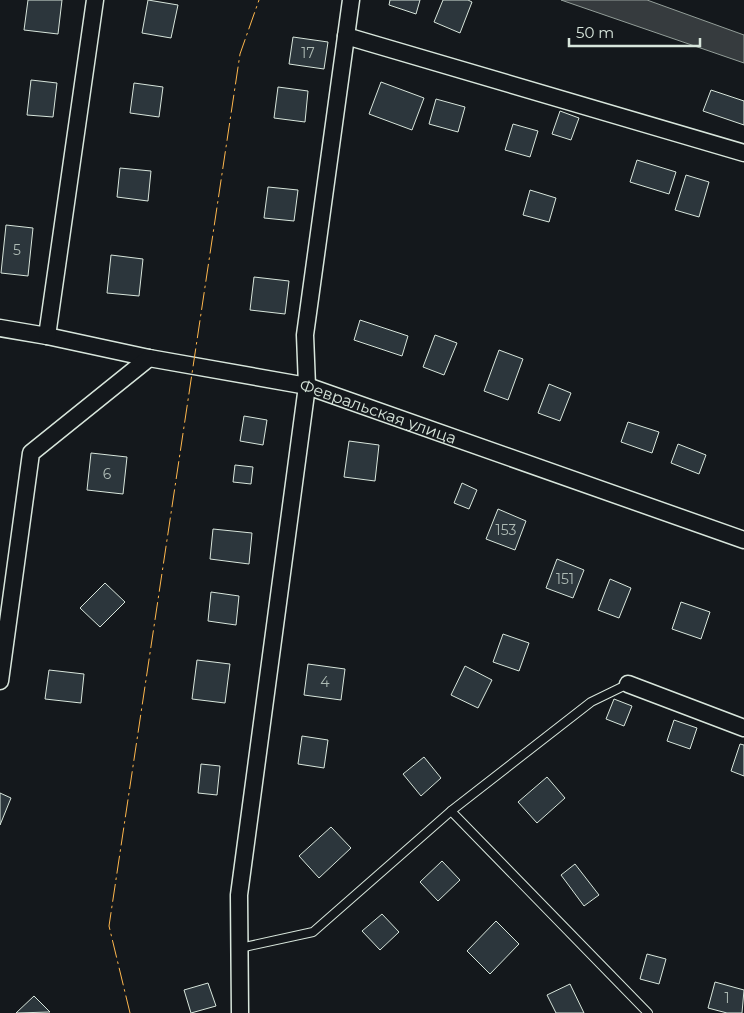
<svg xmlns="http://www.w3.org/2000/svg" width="744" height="1013" font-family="Montserrat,sans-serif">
	<rect width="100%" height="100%" fill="#14181c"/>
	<path fill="#363b3e" stroke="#939e99" d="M561 0H647L744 35V63Z"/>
	<g fill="#2c363c" stroke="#d8e6dc">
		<path d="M28 0H62L58 34 24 30Z"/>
		<path d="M148 0 178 5 171 38 142 33Z"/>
		<path d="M390 0H420L416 14 389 5Z"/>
		<path d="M443 0H468L472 2 460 33 434 22Z"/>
		<path d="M293 37 328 42 324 69 289 64Z"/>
		<path d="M31 80 57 83 53 117 27 115Z"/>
		<path d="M381 82 424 98 412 130 369 114Z"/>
		<path d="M134 83 163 87 159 117 130 113Z"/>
		<path d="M278 87 308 91 305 122 274 118Z"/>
		<path d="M711 90 744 101V125L703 111Z"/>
		<path d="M436 99 465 107 458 132 429 124Z"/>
		<path d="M560 111 579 118 571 140 552 134Z"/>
		<path d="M513 124 538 131 530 157 505 150Z"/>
		<path d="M637 160 676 172 669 194 630 182Z"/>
		<path d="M120 168 151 171 148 201 117 197Z"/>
		<path d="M686 175 709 182 699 217 675 210Z"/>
		<path d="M268 187 298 190 294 221 264 218Z"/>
		<path d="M530 190 556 198 549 222 523 215Z"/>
		<path d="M6 225 33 228 28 276 1 273Z"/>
		<path d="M111 255 143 259 139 296 107 293Z"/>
		<path d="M254 277 289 281 285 314 250 310Z"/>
		<path d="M360 320 408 336 402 356 354 340Z"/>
		<path d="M435 335 457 343 444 375 423 367Z"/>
		<path d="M499 350 523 359 508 400 484 391Z"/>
		<path d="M549 384 571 393 560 421 538 413Z"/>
		<path d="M244 416 267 420 263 445 240 441Z"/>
		<path d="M628 422 659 432 652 453 621 442Z"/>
		<path d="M349 441 379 445 375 481 344 477Z"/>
		<path d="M678 444 706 455 699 474 671 463Z"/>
		<path d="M91 453 127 457 123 494 87 490Z"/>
		<path d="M235 465 253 467 251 484 233 482Z"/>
		<path d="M462 483 477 490 469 509 454 503Z"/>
		<path d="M498 509 526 521 515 550 486 539Z"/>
		<path d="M213 529 252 533 249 564 210 559Z"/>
		<path d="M557 559 584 570 573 598 546 588Z"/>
		<path d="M610 579 631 588 619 618 598 610Z"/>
		<path d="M105 583 125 602 100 627 80 608Z"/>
		<path d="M211 592 239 596 236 625 208 621Z"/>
		<path d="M681 602 710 612 701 639 672 629Z"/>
		<path d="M503 634 529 643 519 671 493 662Z"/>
		<path d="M197 660 230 664 225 703 192 699Z"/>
		<path d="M308 664 345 669 341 700 304 695Z"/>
		<path d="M465 666 492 680 478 708 451 695Z"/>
		<path d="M49 670 84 674 81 703 45 699Z"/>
		<path d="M614 699 632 706 624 726 606 719Z"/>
		<path d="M674 720 697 728 690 749 667 741Z"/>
		<path d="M302 736 328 740 324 768 298 764Z"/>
		<path d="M740 744 744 745V776L731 771Z"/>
		<path d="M424 757 441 778 421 796 403 774Z"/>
		<path d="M201 764 220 766 217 795 198 793Z"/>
		<path d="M547 777 565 798 537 823 518 802Z"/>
		<path d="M0 793 11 798 0 825Z"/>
		<path d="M331 827 351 848 319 878 299 856Z"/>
		<path d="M442 861 460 880 438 901 420 882Z"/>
		<path d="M575 864 599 895 584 906 561 875Z"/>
		<path d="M382 914 399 932 380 950 362 931Z"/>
		<path d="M496 921 519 944 490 974 467 951Z"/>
		<path d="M647 954 666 959 659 984 640 979Z"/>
		<path d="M715 982 744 990 742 1013H727L708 1008Z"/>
		<path d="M208 983 216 1006 191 1013 184 990Z"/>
		<path d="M570 984 584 1013H556L547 995Z"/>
		<path d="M34 996 50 1012 16 1013Z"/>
	</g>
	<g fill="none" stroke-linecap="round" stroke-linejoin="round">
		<defs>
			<g id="lane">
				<path d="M451 811 648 1013"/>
				<path d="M240 948 313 932 451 811 591 702 628 684"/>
			</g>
			<g id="street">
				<path d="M346 36 744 153"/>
				<path id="s1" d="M0 328 47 336 149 358 307 386 744 540"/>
				<path d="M47 336 95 0"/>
				<path d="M0 681 31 453 149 358"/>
				<path d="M628 684 744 728"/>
				<path d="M240 1013 239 895 307 386 305 335 351 0"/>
			</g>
		</defs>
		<use href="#lane" stroke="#d8e6dc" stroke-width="10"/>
		<use href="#street" stroke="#d8e6dc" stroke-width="19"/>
		<use href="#lane" stroke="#14181c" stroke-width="8"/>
		<use href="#street" stroke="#14181c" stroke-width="16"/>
		<path stroke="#ffb74d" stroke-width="1" stroke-dasharray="18 4 2.5 4" stroke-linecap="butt" d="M130 1013 109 926 240 54 259 0"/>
	</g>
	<g text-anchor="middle" stroke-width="4" stroke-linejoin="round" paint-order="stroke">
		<g font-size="14" fill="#adbab4">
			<text x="308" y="58">17</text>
			<text x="17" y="255">5</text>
			<text x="107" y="479">6</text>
			<text x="506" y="535">153</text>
			<text x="565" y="584">151</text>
			<text x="325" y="687">4</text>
			<text x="727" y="1003">1</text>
		</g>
		<g font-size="16" fill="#d8e6dc" stroke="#14181c">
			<text dy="6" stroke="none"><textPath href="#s1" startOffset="388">Февральская улица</textPath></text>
		</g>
	</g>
	<path d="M569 38v8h131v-8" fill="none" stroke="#d8e6dc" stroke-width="2.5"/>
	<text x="576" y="38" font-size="15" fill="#d8e6dc" stroke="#14181c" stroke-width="4" paint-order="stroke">50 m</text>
</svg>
